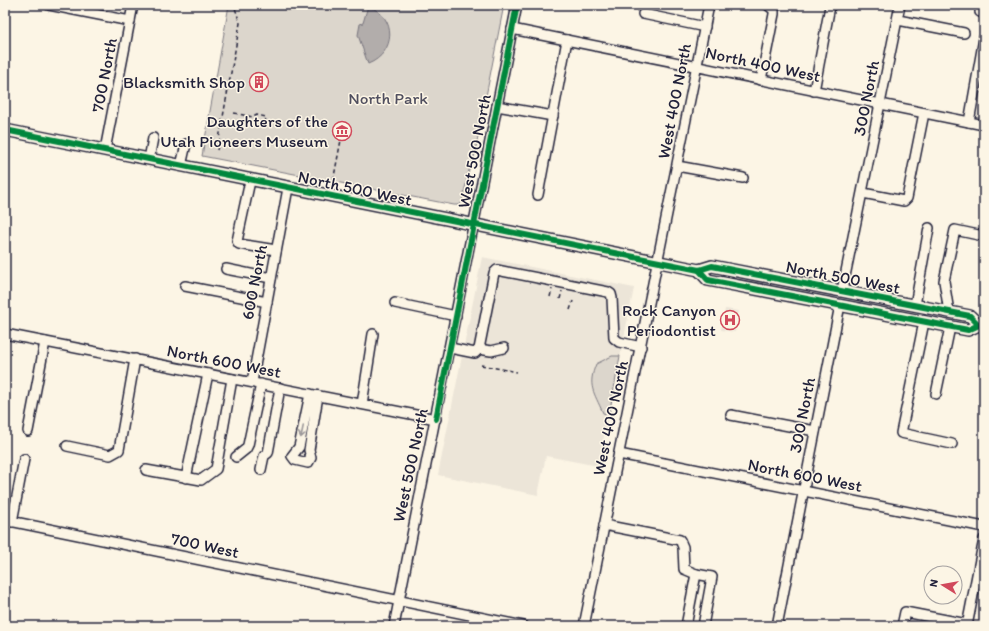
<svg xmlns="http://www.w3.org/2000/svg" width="989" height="631" font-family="Itim,sans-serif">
	<rect width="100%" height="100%" fill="#fcf5e5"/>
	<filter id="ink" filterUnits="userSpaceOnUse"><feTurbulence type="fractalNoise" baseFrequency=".025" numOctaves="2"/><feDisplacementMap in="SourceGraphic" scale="8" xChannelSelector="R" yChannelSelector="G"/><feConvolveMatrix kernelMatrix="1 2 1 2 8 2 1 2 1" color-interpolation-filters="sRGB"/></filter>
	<g filter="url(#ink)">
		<g fill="#ece5d8">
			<path d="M482 257 634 288 598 466 546 456 538 495 438 475Z"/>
			<path d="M725 309 739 311 735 332 721 330Z"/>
		</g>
		<g fill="#dcd6cc" stroke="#7f7c84">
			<path d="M229 5H504L474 157 469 170 462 202 459 205H454L202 156Z"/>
			<path d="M612 356H620L609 415 603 413C594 392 587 386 596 364Z"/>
		</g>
		<path fill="#b2adab" stroke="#78757e" d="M368 6C398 17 396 53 368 64L358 35 360 24 363 23Z"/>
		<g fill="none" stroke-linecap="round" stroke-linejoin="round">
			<defs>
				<g id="minor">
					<path d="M49 5 130 21"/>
					<path d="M980 12 981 5"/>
					<path d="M643 14 705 27"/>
					<path d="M898 20 964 33"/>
					<path d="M512 29 984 125"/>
					<path d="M761 80 774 14V10L769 6"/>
					<path d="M814 91 830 6"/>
					<path d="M497 106 553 116"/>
					<path d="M969 122 984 38"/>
					<path d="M105 150 133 5"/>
					<path d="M149 159 153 138"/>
					<path d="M181 166 186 144"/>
					<path d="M677 166 743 178"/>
					<path d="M250 181 237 241 239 244 276 250"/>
					<path d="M863 193 904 201 907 198 924 113"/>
					<path d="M538 195 567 40"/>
					<path d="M226 269 271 278"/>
					<path d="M185 286 267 302"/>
					<path d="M842 291 900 5"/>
					<path d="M395 303 456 316"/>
					<path d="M915 305 929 228"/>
					<path d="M949 312 944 281 955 230 983 236 984 233"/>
					<path d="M924 322 901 433 952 444"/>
					<path d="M5 334 436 419"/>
					<path d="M450 348 475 353 479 349 494 273 497 270 608 292 611 294 612 298 614 338 619 342 641 347"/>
					<path d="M479 349 491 351 504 348"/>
					<path d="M252 382 288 188"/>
					<path d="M310 394 299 447 292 456 295 460 308 463 311 458 309 450 318 396"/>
					<path d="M936 394 950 327"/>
					<path d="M362 404 373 334"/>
					<path d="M731 415 815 431"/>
					<path d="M28 431 45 342"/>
					<path d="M67 446 110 455 119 450 135 359"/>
					<path d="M619 454 984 527"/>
					<path d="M236 457 246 449 248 445 261 384"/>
					<path d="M146 470 201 480 216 469 232 379"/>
					<path d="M261 470 264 456 268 453 280 388"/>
					<path d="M186 478 208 374"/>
					<path d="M5 520 523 626"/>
					<path d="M12 522 24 459"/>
					<path d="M604 525 680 540 683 547 684 569 696 574"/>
					<path d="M394 626 517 5"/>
					<path d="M584 626 709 5"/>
					<path d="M686 626 696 574 712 577 703 626"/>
					<path d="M777 626 840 305"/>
					<path d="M902 626 905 612 967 624"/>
					<path d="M967 626 984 539"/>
				</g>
				<g id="major">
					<path d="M5 130C236 177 467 225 699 270L712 266 970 316 979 325 984 326"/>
					<path d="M699 270 708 280 968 330 979 325"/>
				</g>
			</defs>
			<use href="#minor" stroke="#22223b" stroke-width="12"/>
			<use href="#major" stroke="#22223b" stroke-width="14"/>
			<g stroke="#22223b" stroke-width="1.5" stroke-dasharray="4 3" stroke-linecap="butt">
				<path d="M234 113 253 117 257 115 266 117 264 126"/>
				<path d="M217 150 240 23 234 5"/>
				<path d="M332 187 341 140"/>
				<path d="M550 297 552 289"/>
				<path d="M560 299 562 291"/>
				<path d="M570 310 573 301"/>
				<path d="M481 365 517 372"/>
			</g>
			<use href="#minor" stroke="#fcf5e5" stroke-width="9"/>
			<use href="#major" stroke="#fcf5e5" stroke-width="11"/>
			<defs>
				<g id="cycleway">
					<path d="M5 130C236 177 467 225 699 270L712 266 970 316 979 325 984 326"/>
					<path d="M699 270 708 280 968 330 979 325"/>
					<path d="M436 419 517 5"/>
				</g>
			</defs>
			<use href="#cycleway" stroke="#fcf5e5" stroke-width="8"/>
			<use href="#cycleway" stroke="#00873e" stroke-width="6"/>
		</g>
		<defs><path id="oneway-shaft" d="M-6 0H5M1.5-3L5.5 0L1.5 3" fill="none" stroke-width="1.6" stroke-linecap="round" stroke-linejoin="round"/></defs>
		<use stroke="#9a9698" href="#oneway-shaft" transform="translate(302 432) rotate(102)"/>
	</g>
	<defs>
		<symbol id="building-ring" viewBox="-11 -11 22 22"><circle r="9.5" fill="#fcf5e5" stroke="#d1495b" stroke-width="1.5"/><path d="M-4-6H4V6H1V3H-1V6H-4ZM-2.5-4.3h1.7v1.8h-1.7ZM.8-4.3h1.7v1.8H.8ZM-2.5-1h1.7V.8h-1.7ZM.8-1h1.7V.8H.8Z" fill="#d1495b"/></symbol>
		<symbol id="museum-ring" viewBox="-11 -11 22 22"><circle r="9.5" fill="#fcf5e5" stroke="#d1495b" stroke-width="1.5"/><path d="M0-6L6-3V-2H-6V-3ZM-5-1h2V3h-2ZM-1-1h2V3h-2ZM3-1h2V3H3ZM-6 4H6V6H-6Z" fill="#d1495b"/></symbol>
		<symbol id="hospital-ring" viewBox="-11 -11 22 22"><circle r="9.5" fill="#fcf5e5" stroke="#d1495b" stroke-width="1.5"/><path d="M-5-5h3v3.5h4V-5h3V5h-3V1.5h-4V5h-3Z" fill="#d1495b"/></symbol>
	</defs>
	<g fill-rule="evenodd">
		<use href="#building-ring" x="248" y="71" width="22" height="22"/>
		<use href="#museum-ring" x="331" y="120" width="22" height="22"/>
		<use href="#hospital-ring" x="719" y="309" width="22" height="22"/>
	</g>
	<g text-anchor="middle" stroke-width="3" stroke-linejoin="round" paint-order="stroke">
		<g font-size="17" fill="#22223b" stroke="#fcf5e5">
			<text transform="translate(763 64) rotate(12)" y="6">North 400 West</text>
			<text transform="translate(104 75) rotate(-79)" y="6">700 North</text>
			<text transform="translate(866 98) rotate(-79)" y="6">300 North</text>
			<text transform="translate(674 101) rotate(-79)" y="6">West 400 North</text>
			<text transform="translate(474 151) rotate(-79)" y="6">West 500 North</text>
			<text transform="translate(355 188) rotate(12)" y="6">North 500 West</text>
			<text transform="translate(843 277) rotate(11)" y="6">North 500 West</text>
			<text transform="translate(254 282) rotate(-79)" y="6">600 North</text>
			<text transform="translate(224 361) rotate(11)" y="6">North 600 West</text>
			<text transform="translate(802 415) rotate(-79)" y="6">300 North</text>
			<text transform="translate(610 418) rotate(-78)" y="6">West 400 North</text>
			<text transform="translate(410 465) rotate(-78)" y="6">West 500 North</text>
			<text transform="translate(805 475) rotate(11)" y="6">North 600 West</text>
			<text transform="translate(205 545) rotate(12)" y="6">700 West</text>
		</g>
		<g font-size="17" fill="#22223b" stroke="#fcf5e5" text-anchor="end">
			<text x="245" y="88">Blacksmith Shop</text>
			<text x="328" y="127">Daughters of the<tspan x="328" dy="20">Utah Pioneers Museum</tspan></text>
			<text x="716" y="316">Rock Canyon<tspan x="716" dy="20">Periodontist</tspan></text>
		</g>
		<g font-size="17" fill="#504f5f" stroke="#fcf5e5">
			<text x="388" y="104">North Park</text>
		</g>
	</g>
	<rect width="989" height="631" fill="none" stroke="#fcf5e5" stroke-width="20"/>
	<rect x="10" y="10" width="969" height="611" fill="none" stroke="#22223b" stroke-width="1.5" filter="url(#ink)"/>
	<g transform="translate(943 585) rotate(281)"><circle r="19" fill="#fcf5e5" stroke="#a5a1a1"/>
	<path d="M0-3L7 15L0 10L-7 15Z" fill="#d1495b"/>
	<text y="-6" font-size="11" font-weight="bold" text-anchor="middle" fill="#22223b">N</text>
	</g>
</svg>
